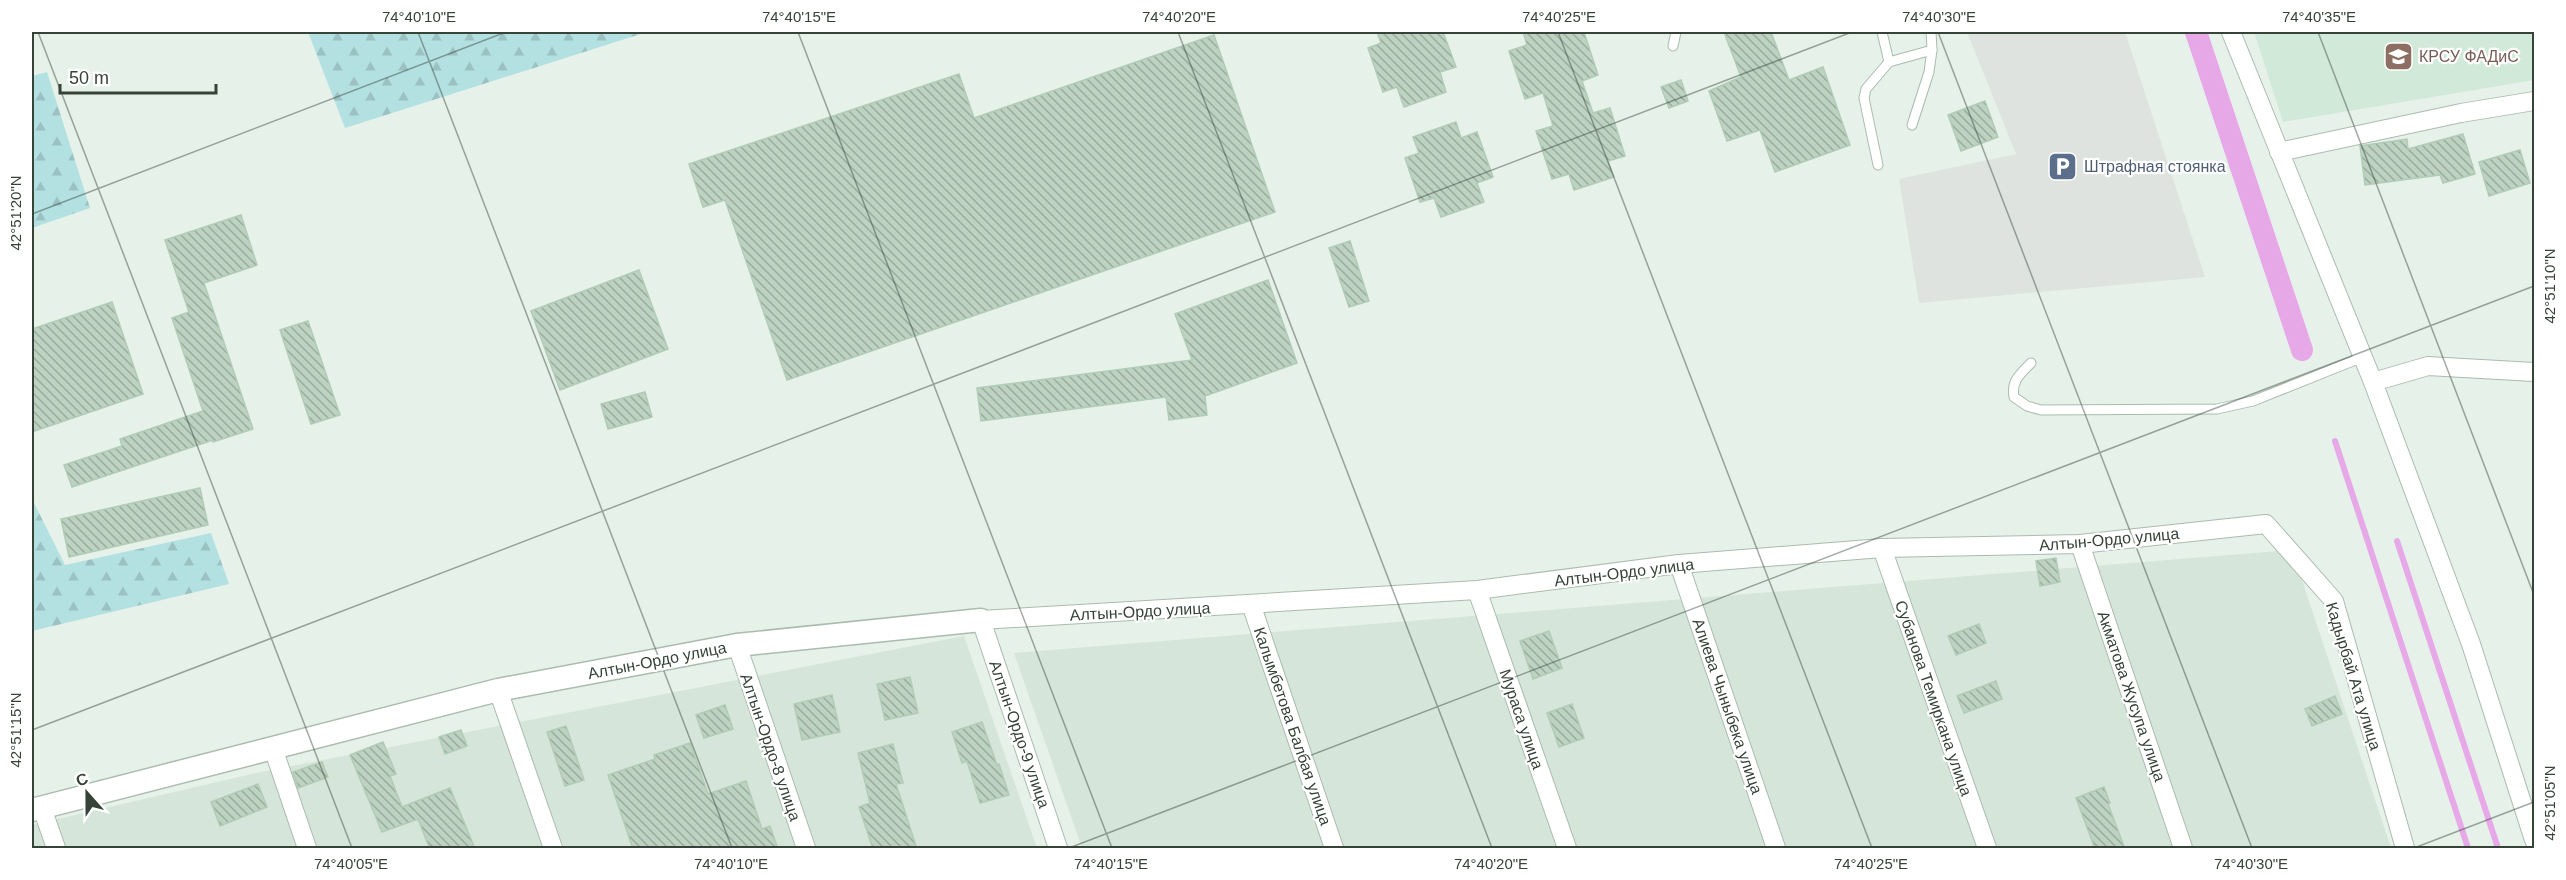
<svg xmlns="http://www.w3.org/2000/svg" width="2566" height="880" font-family="Arial,sans-serif">
	<defs>
		<pattern id="forest-firs" width="22" height="20" patternUnits="userSpaceOnUse" patternTransform="scale(1.5)"><rect width="22" height="20" fill="#b3e0e1"/><path d="M5 1l3.5 6h-7zM16 11l3.5 6h-7z" fill="#9bc1c2"/></pattern>
		<pattern id="building-back-hatch" width="6" height="6" patternUnits="userSpaceOnUse" patternTransform="scale(1.5)"><rect width="6" height="6" fill="#bdd2c1"/><path d="M-1 5l2 2M0 0l6 6M5-1l2 2" fill="none" stroke="#9aac9e"/></pattern>
	</defs>
	<rect width="100%" height="100%" fill="#e6f1e9"/>
	<g fill="#d5e5d9">
		<path d="M2292 550 2391 848H1082L1014 653Z"/>
		<path d="M964 636 1037 848H32V825L256 773Z"/>
	</g>
	<path fill="#d1e9d8" d="M2254 32H2534V80L2283 122Z"/>
	<g fill="url(#forest-firs)">
		<path d="M308 32H647L345 128Z"/>
		<path d="M47 72 90 208 32 228V76Z"/>
		<path d="M32 499 65 565 211 533 229 584 32 631Z"/>
	</g>
	<path fill="#dee3df" d="M1967 32H2125L2205 277 1919 303 1899 179 2016 154Z"/>
	<g fill="none" stroke-linecap="round" stroke-linejoin="round">
		<g stroke="#e7a8e8" stroke-width="6">
			<path d="M2335 441 2468 848"/>
			<path d="M2397 541 2498 848"/>
		</g>
		<path stroke="#e7a8e8" stroke-width="22" d="M2196 32 2302 350"/>
	</g>
	<g fill="url(#building-back-hatch)" stroke="#b1ccb6" stroke-width="1.5">
		<path d="M1377 32H1443L1456 67 1440 72 1446 92 1404 107 1397 87 1383 92 1368 48 1381 43Z"/>
		<path d="M1523 32H1584L1598 75 1582 81 1593 113 1610 108 1625 156 1608 161 1614 177 1574 190 1569 174 1552 179 1536 131 1553 126 1543 93 1525 99 1509 51 1527 45Z"/>
		<path d="M1724 32H1771L1789 80 1823 67 1850 145 1775 172 1760 130 1727 141 1709 91 1741 77Z"/>
		<path d="M1214 35 1275 212 787 380 725 200 703 207 689 164 959 74 974 118Z"/>
		<path d="M1681 80 1688 101 1669 108 1661 87Z"/>
		<path d="M1985 101 1998 137 1961 151 1948 115Z"/>
		<path d="M1456 122 1461 138 1477 132 1493 177 1477 183 1484 202 1441 217 1434 198 1420 202 1405 158 1419 153 1413 137Z"/>
		<path d="M2463 134 2475 174 2443 183 2440 175 2365 185 2360 146 2407 139 2408 149Z"/>
		<path d="M2520 150 2530 183 2489 196 2479 162Z"/>
		<path d="M241 215 257 265 204 283 253 429 213 442V440L72 487 64 465 122 446 120 439 203 411 172 318 189 312 165 240Z"/>
		<path d="M1350 241 1369 301 1349 307 1329 248Z"/>
		<path d="M639 270 668 349 560 390 531 311Z"/>
		<path d="M1268 280 1297 363 1205 396 1207 415 1169 420 1166 397 981 421 977 388 1192 360 1175 314Z"/>
		<path d="M112 302 143 394 32 432V329Z"/>
		<path d="M308 321 340 415 311 424 280 330Z"/>
		<path d="M645 392 652 417 608 429 601 404Z"/>
		<path d="M200 488 208 525 69 557 61 519Z"/>
		<path d="M2056 558 2060 582 2040 586 2036 561Z"/>
		<path d="M1979 624 1986 643 1956 655 1948 636Z"/>
		<path d="M1549 631 1562 668 1533 679 1520 641Z"/>
		<path d="M910 677 918 713 885 720 877 684Z"/>
		<path d="M1996 681 2002 699 1964 713 1957 696Z"/>
		<path d="M832 695 840 732 802 740 794 704Z"/>
		<path d="M2335 696 2342 714 2312 726 2305 709Z"/>
		<path d="M1572 704 1584 738 1559 747 1547 713Z"/>
		<path d="M725 705 733 729 704 738 696 715Z"/>
		<path d="M982 722 997 765 999 764 1009 795 980 803 967 761 962 763 952 732Z"/>
		<path d="M566 726 584 780 565 786 547 732Z"/>
		<path d="M461 730 467 746 445 754 439 737Z"/>
		<path d="M383 742 396 774 390 776 402 807 450 788 475 849H430L418 819 382 832 350 755Z"/>
		<path d="M690 743 708 794 746 781 762 829 770 826 778 849H633L608 775 655 759 654 755Z"/>
		<path d="M893 744 903 783 896 784 917 849H873L859 807 870 803 858 753Z"/>
		<path d="M322 762 328 777 298 788 293 772Z"/>
		<path d="M258 784 267 807 220 826 211 802Z"/>
		<path d="M2104 787 2110 803 2108 804 2125 849H2095L2076 798Z"/>
	</g>
	<g fill="none" stroke-linecap="round" stroke-linejoin="round">
		<defs>
			<g id="service">
				<path d="M1882 32 1889 62"/>
				<path d="M1673 46 1676 32"/>
				<path d="M1912 125 1929 72 1932 50"/>
				<path d="M1878 165 1864 98 1866 89 1889 62 1932 50 1931 32"/>
				<path d="M2031 363C2020 374 2011 381 2014 397L2027 406 2041 410 2217 409 2253 401 2363 357"/>
			</g>
			<g id="minor">
				<path d="M2231 32 2373 382 2471 644 2534 840"/>
				<path d="M2279 152 2461 113 2534 101"/>
				<path d="M2373 382 2428 366 2534 372"/>
				<path d="M2080 544 2183 848"/>
				<path d="M1882 548 1987 848"/>
				<path d="M1679 564 1776 848"/>
				<path d="M1477 590 1567 848"/>
				<path d="M1251 604 1334 848"/>
				<path d="M737 645 806 848"/>
				<path d="M498 690 553 848"/>
				<path d="M273 748 307 848"/>
				<path d="M42 808 56 848"/>
				<path d="M1058 848 981 620 1477 590 1679 564 1882 548 2080 544 2266 524 2334 601 2405 848"/>
			</g>
			<path id="tertiary" d="M32 810 498 690 737 645 981 620"/>
		</defs>
		<use href="#service" stroke="#aabcae" stroke-width="11"/>
		<use href="#minor" stroke="#aabcae" stroke-width="20"/>
		<use href="#tertiary" stroke="#aabcae" stroke-width="25"/>
		<use href="#service" stroke="#fff" stroke-width="9"/>
		<use href="#minor" stroke="#fff" stroke-width="18"/>
		<use href="#tertiary" stroke="#fff" stroke-width="22"/>
	</g>
	<path fill="none" stroke="#364338" stroke-width="1.5" stroke-opacity="0.45" d="M38 32 352 848M418 32 732 848M798 32 1112 848M1178 32 1492 848M1558 32 1872 848M1938 32 2252 848M2318 32 2534 595M32 214 506 32M32 730 1852 32M1069 848 2534 286M2414 848 2534 802"/>
	<defs>
		<symbol id="university-square" viewBox="-11 -11 22 22"><rect x="-9" y="-9" width="18" height="18" rx="4" fill="#8d6e63" stroke="#fff"/><path d="M0-5L7-2L0 1L-7-2ZM-4 1L0 2.5L4 1V4Q0 6-4 4Z" fill="#fff"/></symbol>
		<symbol id="parking-square" viewBox="-11 -11 22 22"><rect x="-9" y="-9" width="18" height="18" rx="4" fill="#5c6f8a" stroke="#fff"/><path d="M-3.5-5.5H1a3.5 3.5 0 0 1 0 7H-1V5.5H-3.5ZM-1-3.4V-.6H.8a1.4 1.4 0 0 0 0-2.8Z" fill="#fff"/></symbol>
	</defs>
	<g fill-rule="evenodd">
		<use href="#university-square" x="2382" y="40" width="33" height="33"/>
		<use href="#parking-square" x="2046" y="150" width="33" height="33"/>
	</g>
	<g text-anchor="middle" stroke-width="4.5" stroke-linejoin="round" paint-order="stroke">
		<g font-size="16" fill="#785e54" stroke="#fff" text-anchor="start">
			<text x="2419" y="62">КРСУ ФАДиС</text>
		</g>
		<g font-size="16" fill="#4e5e75" stroke="#fff" text-anchor="start">
			<text x="2084" y="172">Штрафная стоянка</text>
		</g>
		<g font-size="16" fill="#364338" stroke="#fff">
			<text transform="translate(2109 539) rotate(-5)" y="6">Алтын-Ордо улица</text>
			<text transform="translate(1624 572) rotate(-7)" y="6">Алтын-Ордо улица</text>
			<text transform="translate(1140 611) rotate(-3)" y="6">Алтын-Ордо улица</text>
			<text transform="translate(657 660) rotate(-11)" y="6">Алтын-Ордо улица</text>
			<text transform="translate(2354 676) rotate(73)" y="6">Кадырбай Ата улица</text>
			<text transform="translate(2132 696) rotate(71)" y="6">Акматова Жусупа улица</text>
			<text transform="translate(1934 698) rotate(71)" y="6">Субанова Темиркана улица</text>
			<text transform="translate(1728 706) rotate(71)" y="6">Алиева Чыныбека улица</text>
			<text transform="translate(1522 719) rotate(71)" y="6">Мураса улица</text>
			<text transform="translate(1293 726) rotate(71)" y="6">Калымбетова Балбая улица</text>
			<text transform="translate(1020 734) rotate(71)" y="6">Алтын-Ордо-9 улица</text>
			<text transform="translate(771 747) rotate(71)" y="6">Алтын-Ордо-8 улица</text>
		</g>
	</g>
	<rect width="2566" height="880" fill="none" stroke="#ffffff" stroke-width="66"/>
	<g transform="translate(87 793) rotate(339)" stroke="#ffffff" stroke-width="4.5" paint-order="stroke">
	<path d="M0-4.5L10 22L0 15L-10 22Z" fill="#364338"/>
	<text y="-9" font-size="16" font-weight="bold" text-anchor="middle" fill="#364338">С</text>
	</g>
	<path d="M60 84v9h156v-9" fill="none" stroke="#364338" stroke-width="3"/>
	<text x="69" y="84" font-size="18" fill="#364338" stroke="#ffffff" stroke-width="4.5" paint-order="stroke">50 m</text>
	<rect x="33" y="33" width="2500" height="814" fill="none" stroke="#364338" stroke-width="2"/>
	<g font-size="15" text-anchor="middle" fill="#364338">
		<text x="419" y="22">74°40'10"E</text>
		<text x="799" y="22">74°40'15"E</text>
		<text x="1179" y="22">74°40'20"E</text>
		<text x="1559" y="22">74°40'25"E</text>
		<text x="1939" y="22">74°40'30"E</text>
		<text x="2319" y="22">74°40'35"E</text>
		<text transform="translate(16 213) rotate(-90)" y="5">42°51'20"N</text>
		<text transform="translate(2550 286) rotate(-90)" y="5">42°51'10"N</text>
		<text transform="translate(16 730) rotate(-90)" y="5">42°51'15"N</text>
		<text transform="translate(2550 803) rotate(-90)" y="5">42°51'05"N</text>
		<text x="351" y="869">74°40'05"E</text>
		<text x="731" y="869">74°40'10"E</text>
		<text x="1111" y="869">74°40'15"E</text>
		<text x="1491" y="869">74°40'20"E</text>
		<text x="1871" y="869">74°40'25"E</text>
		<text x="2251" y="869">74°40'30"E</text>
	</g>
</svg>
